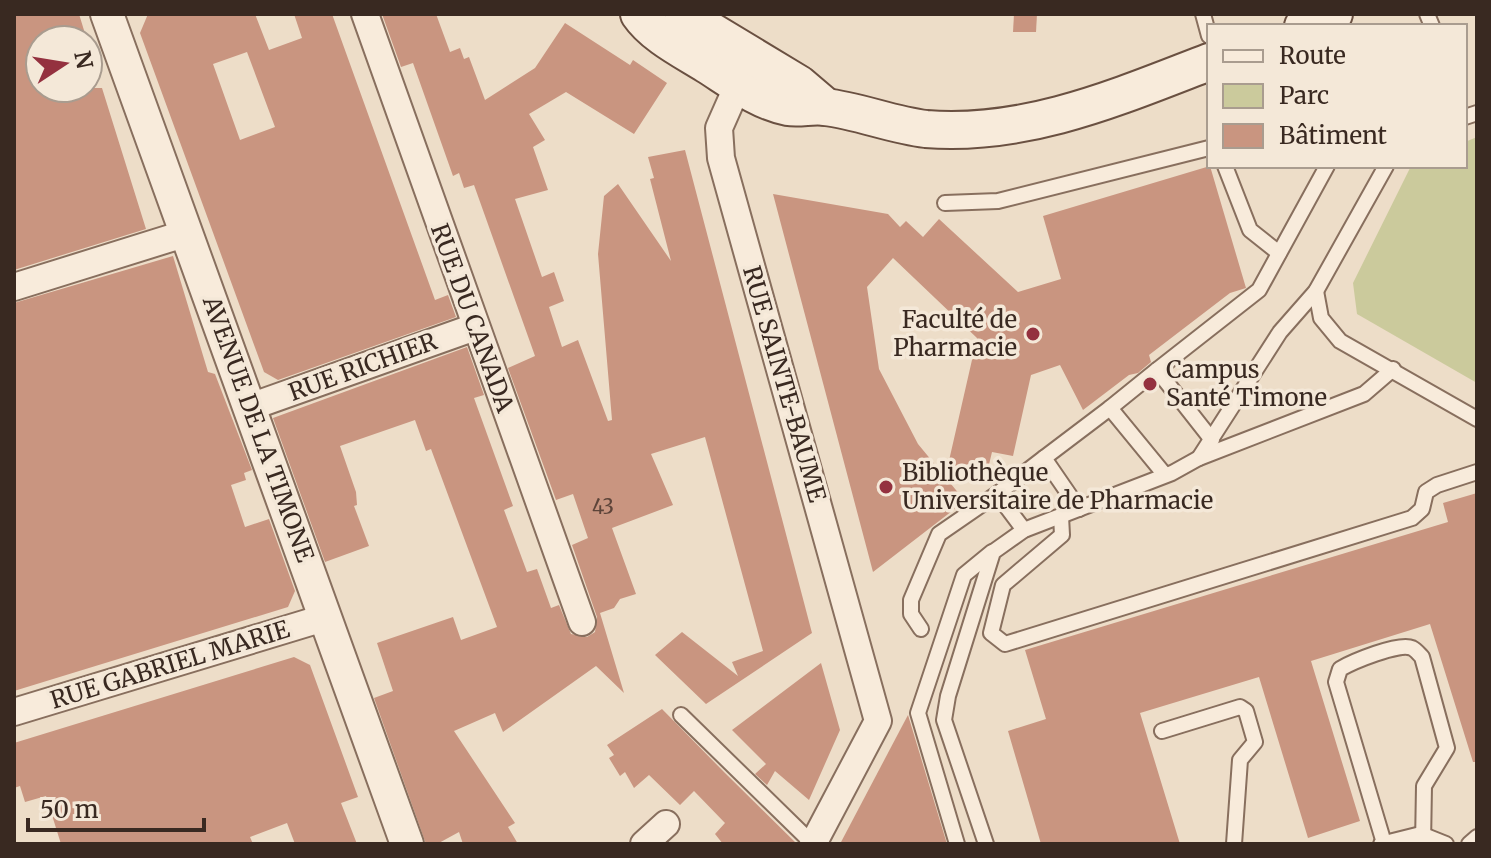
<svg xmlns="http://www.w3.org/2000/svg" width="1491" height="858" font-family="Merriweather,serif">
	<rect width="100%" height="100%" fill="#edddc8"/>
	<path fill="#cbca9c" d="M1477 137V383L1357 314 1353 283 1411 166H1465V142Z"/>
	<g fill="#c99580" fill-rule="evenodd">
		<path d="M14 14H79L87 40H40V88H102L146 229 14 270Z"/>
		<path d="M148 14H255L269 50 302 38 294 14H332L435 300 448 295 456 317 278 380 264 372 140 33ZM247 52 275 127 240 140 213 64Z"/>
		<path d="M382 14H436L450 52 460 48 464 59 469 57 485 100 535 68 565 23 630 65 633 60 667 83 634 134 566 92 529 114 545 140 533 147 548 190 515 199 542 277 554 272 564 301 549 307 562 347 578 340 608 421 612 420 598 254 604 196 618 184 671 261 650 179 654 178 648 157 685 150 812 633 706 704 655 655 682 632 738 676 732 662 763 651 705 437 651 454 673 505 612 528 636 594 620 599 614 608 600 613 624 693 596 666 503 732 495 713 454 731 515 823 508 827 518 844H463L459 832 437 844H426L374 698 393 691 377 643 453 617 461 640 497 627 431 449 426 451 415 420 340 446 356 492 357 505 354 506 369 546 325 562 273 418 467 347 484 395 474 398 513 506 504 510 527 572 537 569 551 608 559 605 571 634 587 637 595 632 597 617 572 545 588 538 573 494 556 500 508 368 535 356 474 185 464 188 459 173 453 176 413 63 401 67Z"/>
		<path d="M1014 14H1037L1036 32H1013Z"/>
		<path d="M1210 166 1246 288 1230 293 1149 355 1151 362 1138 373 1129 375 1083 410 1060 365 1031 375 1013 456 992 452 987 473 948 465 977 338 893 258 867 287 879 369 918 444 965 501 873 572 773 194 888 214 900 227 906 221 923 237 939 219 1018 292 1061 279 1043 216Z"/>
		<path d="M173 256 208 372 215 374 252 470 244 473 246 480 231 485 245 527 269 519 295 591 288 607 14 691V303Z"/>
		<path d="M1477 493V762H1473L1430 624 1311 661 1360 821 1308 838 1259 677 1140 713 1180 844H1041L1008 731 1046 719 1025 650 1448 522 1443 503Z"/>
		<path d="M294 657 310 665 358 797 341 803 357 844H295L287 823 250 837 253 844H61L46 796 25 802 20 786 14 788V743Z"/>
		<path d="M821 663 840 730 809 800 775 771 767 785 755 774 766 764 732 730Z"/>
		<path d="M662 709 725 773 797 844H723L715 834 725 823 694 791 680 805 649 775 634 788 625 772 620 776 609 758 614 755 607 745Z"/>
		<path d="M908 715 947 844H840L899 732Z"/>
	</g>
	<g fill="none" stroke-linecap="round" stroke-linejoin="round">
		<defs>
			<g id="service">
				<path d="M1203 14 1209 36"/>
				<path d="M1427 14 1432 26"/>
				<path d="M1465 117 1477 113"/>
				<path d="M1225 166 1250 230 1279 253"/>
				<path d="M945 203 998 201 1209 148"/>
				<path d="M1316 291 1321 318 1340 341 1477 419"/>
				<path d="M1157 370 1259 290 1327 166"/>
				<path d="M1110 408 1157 370 1212 440"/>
				<path d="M1044 458 1110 408 1165 475"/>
				<path d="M1199 458 1364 394 1393 369"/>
				<path d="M997 494 1044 458 1079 509"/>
				<path d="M1061 516 1062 535 1003 585 991 633 1005 644 1412 518 1422 509 1426 492 1437 485 1477 472"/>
				<path d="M921 629 911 614V600L939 534 997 494 1024 530"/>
				<path d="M681 715 813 844"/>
				<path d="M1162 731 1240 707 1246 711 1255 742 1240 760 1234 844"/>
				<path d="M1384 843 1336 682 1340 669C1352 662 1399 642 1412 648 1416 650 1419 654 1422 657L1447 748 1424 786 1423 844"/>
				<path d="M957 844 918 713 964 575 992 552"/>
				<path d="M986 844 944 720 948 696 993 552 1024 530 1172 473 1199 458 1280 332 1316 291 1386 166"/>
				<path d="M1381 844 1421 834 1446 844"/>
				<path d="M1469 844 1477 837"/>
			</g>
			<g id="minor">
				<path d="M365 14 582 622"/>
				<path d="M738 69V85L719 128 721 158 878 721 813 844"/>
				<path d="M14 287 187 233"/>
				<path d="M250 407 475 327"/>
				<path d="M14 712 327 617"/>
				<path d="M644 844 666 824"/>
			</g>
			<path id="tertiary" d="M107 14 407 844"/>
			<g id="secondary">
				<path d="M639 14C654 36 685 51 707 65 731 80 760 102 788 107 800 109 813 105 825 107 859 111 892 125 926 129 1026 137 1118 97 1209 62"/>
				<path d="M683 14 799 84 826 107"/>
				<path d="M1303 26 1334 14"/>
			</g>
		</defs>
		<use href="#service" stroke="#886f5e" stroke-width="18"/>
		<use href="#minor" stroke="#886f5e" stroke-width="30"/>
		<use href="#tertiary" stroke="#886f5e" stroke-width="36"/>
		<use href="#secondary" stroke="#6a5041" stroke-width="40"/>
		<use href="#service" stroke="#f8ebdb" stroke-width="14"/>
		<use href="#minor" stroke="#f8ebdb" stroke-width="26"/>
		<use href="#tertiary" stroke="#f8ebdb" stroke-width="32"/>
		<use href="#secondary" stroke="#f8ebdb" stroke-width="36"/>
	</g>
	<g fill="#94313f" stroke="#f4e8d8" stroke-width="3">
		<circle cx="1033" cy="334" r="8"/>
		<circle cx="1150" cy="384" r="8"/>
		<circle cx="886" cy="487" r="8"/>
	</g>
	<g text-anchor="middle" stroke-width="7" stroke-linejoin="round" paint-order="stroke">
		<g font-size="20" fill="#5d4439">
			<text x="603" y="514">43</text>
		</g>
		<g font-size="24" fill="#392921" stroke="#f4e8d8">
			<text transform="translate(472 318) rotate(70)" y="8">RUE DU CANADA</text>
			<text transform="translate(363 367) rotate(-20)" y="8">RUE RICHIER</text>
			<text transform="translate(784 384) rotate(74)" y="8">RUE SAINTE-BAUME</text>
			<text transform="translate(258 429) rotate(70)" y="8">AVENUE DE LA TIMONE</text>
			<text transform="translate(170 665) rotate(-17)" y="8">RUE GABRIEL MARIE</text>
		</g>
		<g font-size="24" fill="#392921" stroke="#f4e8d8" text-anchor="start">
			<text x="1017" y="328" text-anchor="end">Faculté de<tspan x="1017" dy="28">Pharmacie</tspan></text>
			<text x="1166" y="378">Campus<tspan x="1166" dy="28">Santé Timone</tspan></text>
			<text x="902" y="481">Bibliothèque<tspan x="902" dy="28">Universitaire de Pharmacie</tspan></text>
		</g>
	</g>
	<rect width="1491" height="858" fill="none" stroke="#392921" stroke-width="32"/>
	<rect x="1207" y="24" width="260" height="144" fill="#f4e8d8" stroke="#a99c8f" stroke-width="2"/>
	<rect x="1223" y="50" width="40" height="12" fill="#f8ebdb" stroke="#a99c8f" stroke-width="2"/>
	<text x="1279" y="64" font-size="24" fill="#392921">Route</text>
	<rect x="1223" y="84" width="40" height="24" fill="#cbca9c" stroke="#a99c8f" stroke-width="2"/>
	<text x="1279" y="104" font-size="24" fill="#392921">Parc</text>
	<rect x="1223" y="124" width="40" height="24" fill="#c99580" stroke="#a99c8f" stroke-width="2"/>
	<text x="1279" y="144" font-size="24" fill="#392921">Bâtiment</text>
	<g transform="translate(64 64) rotate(78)"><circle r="38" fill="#f4e8d8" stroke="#a99c8f" stroke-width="2"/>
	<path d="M0-6L14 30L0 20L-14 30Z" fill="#94313f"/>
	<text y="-12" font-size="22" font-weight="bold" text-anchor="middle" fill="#392921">N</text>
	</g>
	<path d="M28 818v12h176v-12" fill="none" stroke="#392921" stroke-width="4"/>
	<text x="40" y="818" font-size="24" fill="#392921" stroke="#f4e8d8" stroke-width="6" paint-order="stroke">50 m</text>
</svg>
